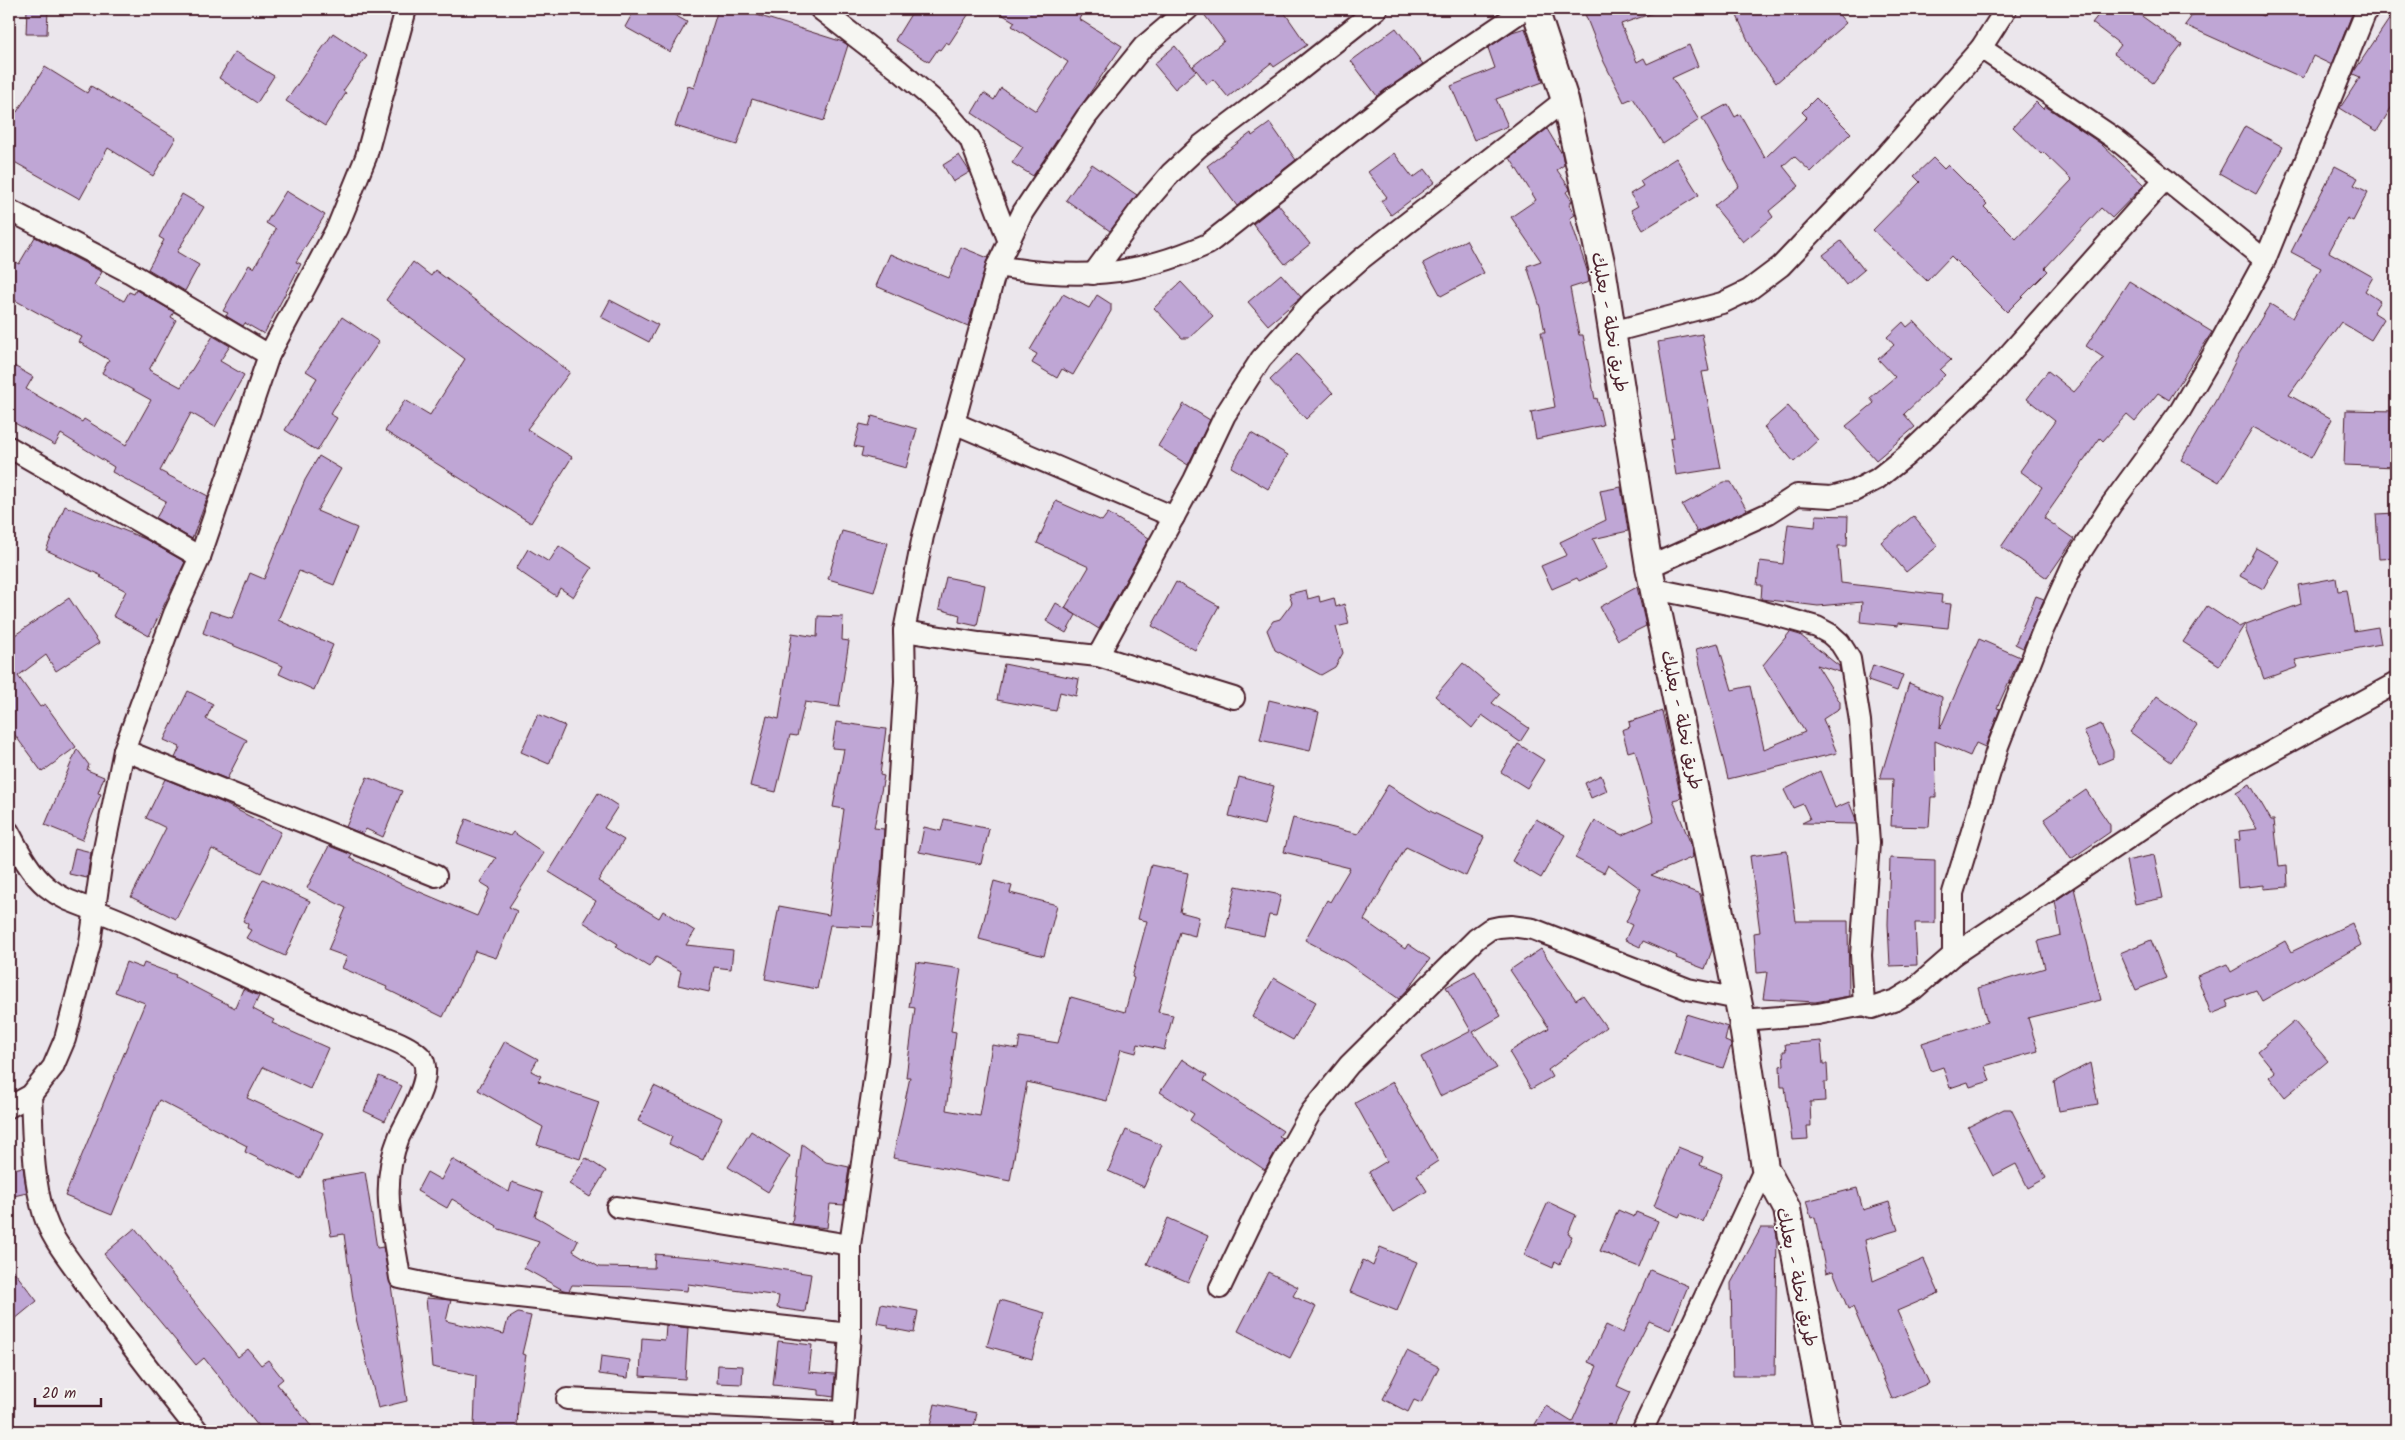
<svg xmlns="http://www.w3.org/2000/svg" width="2405" height="1440" font-family="Kalam,'Playpen Sans Arabic',sans-serif">
	<rect width="100%" height="100%" fill="#ebe6ec"/>
	<filter id="ink" filterUnits="userSpaceOnUse"><feTurbulence type="fractalNoise" baseFrequency=".02" numOctaves="2"/><feDisplacementMap in="SourceGraphic" scale="10" xChannelSelector="R" yChannelSelector="G"/><feConvolveMatrix kernelMatrix="1 2 1 2 8 2 1 2 1" color-interpolation-filters="sRGB"/></filter>
	<g filter="url(#ink)">
		<g fill="#bfa6d5" stroke="#4a1f2b">
			<path d="M27 9H48L47 34H26Z"/>
			<path d="M635 9H664L687 22 670 52 625 27Z"/>
			<path d="M718 9H738L843 42 848 45 824 121 752 99 737 145 675 126 688 86 694 88Z"/>
			<path d="M914 9H972L949 44 946 42 940 50 938 49 929 62 895 40Z"/>
			<path d="M993 9H1085L1079 19 1122 46 1033 176 1012 163 1023 147 972 113 984 93 994 100 1001 88 1036 111 1068 62 1012 26 1015 22Z"/>
			<path d="M1200 9H1282L1307 45 1274 67 1271 63 1228 97 1213 79 1207 84 1193 66 1224 41Z"/>
			<path d="M1583 9H1655L1656 12 1621 24 1637 62 1644 58 1647 64 1689 45 1698 66 1672 78 1699 120 1663 144 1633 98 1624 102 1604 62Z"/>
			<path d="M1734 9H1834L1846 23 1776 83 1754 54Z"/>
			<path d="M2103 9H2132L2182 45 2153 83 2114 54 2121 45 2092 23Z"/>
			<path d="M2197 9H2246L2263 16 2266 9H2354L2332 65 2313 56 2303 78 2185 25Z"/>
			<path d="M2396 9V100L2377 131 2340 108 2360 77 2353 74 2355 70Z"/>
			<path d="M1396 28 1423 64 1377 96 1351 61Z"/>
			<path d="M1525 28 1543 82 1496 99 1508 126 1474 140 1451 86 1495 68 1488 48 1512 32Z"/>
			<path d="M333 33 367 56 343 91 346 93 325 126 286 101Z"/>
			<path d="M1175 46 1196 71 1175 89 1154 64Z"/>
			<path d="M235 52 274 76 257 103 219 78Z"/>
			<path d="M45 67 87 93 91 86 176 138 153 176 108 148 80 199 9 159V109L17 112Z"/>
			<path d="M1816 98 1851 133 1811 172 1794 156 1783 166 1799 186 1769 211 1773 217 1743 242 1714 206 1739 186 1702 118 1728 104 1735 117 1740 114 1765 158 1807 117 1802 112Z"/>
			<path d="M2036 102 2043 109 2045 106 2100 143 2144 185 2112 218 2101 208 2045 268 2048 271 2007 312 1951 256 1927 281 1873 230 1920 182 1914 176 1933 158 1944 169 1948 165 1987 204 1984 207 2016 239 2072 180 2043 152 2041 154 2013 127Z"/>
			<path d="M1270 123 1296 160 1237 206 1207 166 1251 133 1252 136Z"/>
			<path d="M2245 126 2283 147 2256 194 2219 173Z"/>
			<path d="M1547 129 1562 154 1564 165 1557 170 1569 187 1570 190 1566 192 1572 201 1569 205 1575 215 1570 218 1587 270 1589 282 1570 288 1579 335H1583L1595 399 1597 398 1603 425 1536 439 1531 412 1555 407 1541 332H1545L1540 307 1527 266 1541 261 1511 217 1536 200 1510 158Z"/>
			<path d="M1394 153 1413 178 1425 169 1435 182 1391 215 1381 201 1387 197 1368 172Z"/>
			<path d="M959 155 970 172 953 182 943 165Z"/>
			<path d="M1676 158 1699 195 1643 230 1631 210 1638 206 1630 194 1643 186 1640 181Z"/>
			<path d="M1092 164 1137 195 1110 231 1066 200Z"/>
			<path d="M2335 166 2358 178 2354 185 2368 192 2353 221 2347 218 2329 252 2373 277 2365 291 2380 301 2373 312 2384 319 2371 340 2341 322 2289 395 2332 419 2311 458 2253 427 2219 482 2181 460 2216 400 2237 358 2270 304 2293 318 2321 268 2291 252Z"/>
			<path d="M286 191 325 215 296 262 301 264 264 334 245 323 243 326 226 316 228 313 223 311 249 265 254 268 276 229 266 223Z"/>
			<path d="M182 194 204 207 177 252 199 265 185 291 148 269 164 240 159 237Z"/>
			<path d="M1278 204 1310 244 1285 264 1253 224Z"/>
			<path d="M35 237 102 272 94 285 124 301 129 292 134 294 136 290 174 312 171 317 176 320 149 370 181 387 213 336 230 346 220 361 244 375 215 427 191 413 160 471 208 496 192 539 156 518 166 501 112 472 114 467 61 434 55 445 9 420V363L33 377 26 389 82 422 84 419 126 445 151 400 102 373 109 360 79 342 82 337 9 297V274L15 262 19 264Z"/>
			<path d="M1466 240 1484 273 1441 296 1423 263Z"/>
			<path d="M1841 241 1864 270 1846 285 1823 255Z"/>
			<path d="M961 247 988 258 968 326 876 286 890 254 949 278Z"/>
			<path d="M413 262 431 276 435 270 570 372 527 429 572 457 531 523 385 431 405 400 430 415 465 359 386 300Z"/>
			<path d="M1281 274 1301 297 1268 325 1248 302Z"/>
			<path d="M2129 281 2212 332 2169 400 2158 393 2135 421 2127 414 2103 441 2100 438 2044 518 2074 539 2047 578 2001 547 2042 487 2020 471 2055 421 2027 399 2048 371 2074 392 2104 358 2086 346Z"/>
			<path d="M1181 282 1213 316 1189 338H1182L1154 308Z"/>
			<path d="M1063 294 1089 308 1097 295 1111 304V311L1073 375 1062 369 1057 378 1032 363 1037 354 1030 350Z"/>
			<path d="M610 300 658 325 649 342 601 317Z"/>
			<path d="M342 317 379 342 330 414 337 418 317 451 285 430 317 378 306 371Z"/>
			<path d="M1914 321 1951 360 1940 370 1945 375 1904 414 1915 427 1876 460 1846 426 1874 403 1870 398 1895 377 1878 359 1894 345 1887 337 1903 322 1907 327Z"/>
			<path d="M1702 334 1709 371 1702 372 1721 468 1676 475 1670 439 1674 438 1658 342Z"/>
			<path d="M1297 354 1333 393 1306 419 1270 380Z"/>
			<path d="M1184 404 1210 420 1188 465 1158 446Z"/>
			<path d="M1788 406 1818 440 1794 462 1764 427Z"/>
			<path d="M2346 410 2396 411V467L2344 465Z"/>
			<path d="M872 416 917 429 906 468 861 456 863 448 854 446 860 424 869 426Z"/>
			<path d="M1251 433 1288 455 1268 489 1231 467Z"/>
			<path d="M319 456 341 469 317 511 357 528 334 585 299 571 278 620 333 645 314 690 279 674 283 666 203 633 210 611 232 618 250 573 264 579 305 480Z"/>
			<path d="M1724 482H1731L1747 510 1697 532 1682 505Z"/>
			<path d="M1621 487 1628 531 1593 539 1607 568 1579 581 1577 578 1552 589 1541 566 1567 555 1560 542 1606 520 1600 491Z"/>
			<path d="M1056 501 1102 521 1108 513 1149 538 1099 629 1065 608 1089 567 1037 543Z"/>
			<path d="M65 506 145 539 185 562 149 636 113 616 126 591 100 577 102 576 46 550Z"/>
			<path d="M2396 513V558L2379 559 2376 514Z"/>
			<path d="M1816 515 1848 516 1847 546H1838L1841 583 1942 595 1941 603 1951 604 1948 628 1898 623V626L1860 622 1862 602 1818 606 1761 599 1762 585H1757L1760 561 1783 564 1788 524 1815 527Z"/>
			<path d="M1913 516 1938 546 1906 572 1881 542Z"/>
			<path d="M842 531 888 543 874 592 828 579Z"/>
			<path d="M559 546 592 568 573 597 560 588 556 596 516 569 528 549 549 562Z"/>
			<path d="M2256 548 2279 561 2263 589 2240 576Z"/>
			<path d="M946 577 985 585 977 626 959 622 960 615 939 609Z"/>
			<path d="M2336 578 2338 591 2347 590 2354 631 2378 627 2381 644 2295 660 2298 667 2264 679 2246 631V624L2301 604 2298 585Z"/>
			<path d="M1176 582 1219 606 1195 650 1152 626Z"/>
			<path d="M1637 587 1646 626 1618 640 1600 607Z"/>
			<path d="M1306 590 1308 599 1319 596 1320 602 1334 598 1336 607 1344 604 1349 624 1336 627 1343 653 1335 667 1321 675 1275 650 1267 630 1273 621 1280 619 1292 603 1289 594Z"/>
			<path d="M2036 596 2044 599 2023 648 2015 644Z"/>
			<path d="M69 598 99 643 56 671 46 655 18 676 40 707 45 704 76 747 42 772 9 727V639Z"/>
			<path d="M1056 603 1076 615 1066 633 1046 621Z"/>
			<path d="M2207 606 2239 627 2245 624 2219 665 2183 642Z"/>
			<path d="M818 616 843 617 842 640 849 641 839 707 805 702 797 736 790 735 776 792 750 786 767 716 779 719 792 633 817 637Z"/>
			<path d="M1790 632 1800 635 1839 666 1840 672 1817 665 1840 702V708L1823 719 1837 753 1728 779 1696 649 1718 643 1732 690 1750 686 1764 749 1805 732 1763 665Z"/>
			<path d="M1979 639 2020 657 1997 708 2000 709 1985 747 1976 743 1970 756 1935 741 1936 797H1931L1929 827 1891 826 1893 779H1880L1909 683 1942 697 1940 729Z"/>
			<path d="M1463 663 1500 694 1492 703 1529 728 1520 742 1482 715 1472 728 1435 696Z"/>
			<path d="M1004 664 1079 679 1076 696 1060 692 1056 711 997 700Z"/>
			<path d="M1873 665 1903 675 1897 691 1868 681Z"/>
			<path d="M188 691 213 704 206 719 247 740 227 779 175 758 180 747 164 740Z"/>
			<path d="M2157 696 2197 725 2171 762 2130 732Z"/>
			<path d="M1269 700 1319 712 1310 751 1260 740Z"/>
			<path d="M1662 711 1681 798 1673 800 1690 842 1693 857 1651 875 1700 894 1712 950 1705 969 1676 958 1677 956 1643 941 1640 947 1625 940 1632 925 1626 922 1641 889 1608 865 1604 873 1575 858 1595 821 1622 835 1654 821 1635 750 1628 752 1622 730 1630 727 1629 722Z"/>
			<path d="M538 714 565 726 549 764 521 752Z"/>
			<path d="M836 722 886 729 880 775 884 776 874 828 884 829 881 873 873 927 830 925 817 989 765 979 779 906 829 915 844 809 833 807 844 749 832 748Z"/>
			<path d="M2101 724 2113 751V758L2099 764 2084 731Z"/>
			<path d="M1518 744 1544 760 1527 788 1501 772Z"/>
			<path d="M77 749 89 765 87 770 104 777 98 793 101 794 82 840 45 825Z"/>
			<path d="M1820 771 1835 808 1849 802 1855 817 1856 824 1802 823 1810 819 1803 804 1793 808 1784 790Z"/>
			<path d="M1601 775 1607 791 1591 798 1585 783Z"/>
			<path d="M367 777 402 791 383 837 366 829 363 834 346 827Z"/>
			<path d="M1239 777 1274 786 1264 825 1229 816Z"/>
			<path d="M165 779 221 802 281 832 261 873 212 849 176 919 131 897 166 828 146 818Z"/>
			<path d="M2250 784 2271 820H2274L2279 866 2287 865 2288 887 2264 889V885L2238 888 2234 841 2240 840 2239 831 2257 829 2236 792Z"/>
			<path d="M1388 785 1432 812 1484 837 1466 876 1406 847 1364 920 1405 949 1408 944 1430 959 1409 988 1399 999 1346 962 1305 940 1327 900 1330 902 1350 868 1284 852 1293 818 1358 834Z"/>
			<path d="M2086 790 2110 825V832L2071 859 2044 819Z"/>
			<path d="M598 793 618 806 604 828 624 840 598 881 659 918 663 911 695 931 686 945 733 950 731 969 714 967 709 992 678 985 681 971 656 957 649 967 616 947 618 944 583 922 596 901 549 872Z"/>
			<path d="M466 819 510 836 513 832 544 853 509 907 517 911 496 958 475 951 443 1017 386 989 387 987 342 968 347 957 328 950 346 908 307 888 329 846 352 855 350 858 401 884 477 916 490 888 480 882 496 858 457 843Z"/>
			<path d="M944 819 989 829 981 864 919 852 924 827 941 831Z"/>
			<path d="M1536 819 1565 835 1541 878 1512 861Z"/>
			<path d="M75 848 91 852 87 878 69 874Z"/>
			<path d="M1787 851 1796 921H1848L1849 996 1815 1002 1763 999 1767 972 1757 973 1754 933 1760 932 1750 856Z"/>
			<path d="M2154 855 2163 898 2135 904 2126 861Z"/>
			<path d="M1890 858 1935 860V923H1915L1917 965 1890 966 1888 924Z"/>
			<path d="M1151 865 1188 873 1180 912 1199 917 1195 936 1180 932 1158 1012 1173 1015 1164 1050 1138 1044 1136 1053 1121 1049 1107 1101 1027 1082 1010 1181 893 1158 910 1077H906L915 1008 909 1007 916 962 961 969 951 1031 956 1032 946 1110 980 1116 992 1045 1018 1049 1020 1037 1058 1043 1071 997 1125 1012 1134 978 1132 977 1147 921 1138 919Z"/>
			<path d="M263 879 310 901 285 956 246 938 251 930 247 928 248 924 243 921Z"/>
			<path d="M994 881 1012 886 1010 893 1057 905 1044 956 979 939Z"/>
			<path d="M1236 886 1281 895 1276 916 1269 915 1264 936 1226 928Z"/>
			<path d="M2074 888 2101 1000 2028 1018 2038 1051 1985 1066 1990 1081 1970 1087 1968 1082 1950 1088 1943 1067 1931 1071 1922 1043 1987 1022 1978 988 2045 968 2038 941 2061 935 2055 901Z"/>
			<path d="M2352 923 2361 945 2262 1001 2256 990 2226 1001 2229 1007 2211 1014 2197 976 2227 964 2231 972 2285 941 2291 952Z"/>
			<path d="M2151 940 2166 978 2136 990 2120 953Z"/>
			<path d="M1541 949 1576 1000 1583 995 1606 1027 1548 1070 1552 1077 1531 1089 1509 1052 1549 1028 1510 970Z"/>
			<path d="M126 962 142 968 144 963 176 975 175 977 235 1008 243 989 259 996 253 1009 274 1020 272 1023 328 1048 310 1089 263 1067 247 1098 323 1133 301 1179 245 1152 247 1146 159 1100 112 1215 65 1196 145 1003 115 992Z"/>
			<path d="M1475 971 1501 1016 1473 1032 1497 1068 1440 1096 1421 1057 1471 1031 1446 987Z"/>
			<path d="M1274 978 1316 1002 1293 1040 1252 1017Z"/>
			<path d="M1686 1014 1728 1027 1725 1041 1730 1043 1731 1046 1723 1068 1674 1053Z"/>
			<path d="M2294 1021 2328 1061 2285 1097 2269 1077 2275 1072 2258 1051Z"/>
			<path d="M505 1041 538 1059 531 1071 541 1076 538 1081 599 1102 580 1159 537 1145 543 1127 478 1090Z"/>
			<path d="M1821 1041 1823 1064H1827L1828 1082H1824L1825 1101 1810 1102 1811 1126H1807L1808 1139 1792 1140 1785 1087H1781L1780 1066 1784 1065 1783 1051H1786L1785 1044Z"/>
			<path d="M1182 1059 1207 1075 1204 1080 1283 1131 1279 1136 1283 1138 1265 1170 1190 1120 1194 1114 1160 1092Z"/>
			<path d="M2090 1063 2098 1104 2059 1111 2054 1082Z"/>
			<path d="M379 1076 402 1086 385 1121 364 1111Z"/>
			<path d="M1393 1082 1438 1161 1417 1175 1427 1191 1393 1212 1369 1172 1387 1161 1355 1103Z"/>
			<path d="M654 1086 722 1118 703 1160 669 1144 672 1137 638 1121Z"/>
			<path d="M2004 1109H2011L2046 1178 2028 1188 2016 1164 1993 1176 1968 1127Z"/>
			<path d="M1126 1130 1162 1145 1144 1187 1108 1171Z"/>
			<path d="M751 1131 790 1156 768 1192 728 1167Z"/>
			<path d="M802 1144 826 1162 849 1167 844 1205 830 1204 827 1228 792 1224Z"/>
			<path d="M1678 1147 1703 1157 1700 1165 1722 1174 1703 1222 1681 1213 1679 1217 1654 1206Z"/>
			<path d="M586 1158 606 1171 590 1197 569 1184Z"/>
			<path d="M452 1159 509 1192 512 1182 543 1193 535 1216 578 1241 573 1251 599 1267 654 1268 655 1254 714 1259 811 1274 805 1312 777 1308 779 1296 688 1284 687 1291 639 1287 572 1285 569 1291 563 1290 524 1268 539 1242 496 1228 497 1226 452 1199 447 1208 417 1191 427 1172 441 1180Z"/>
			<path d="M23 1167 27 1193 9 1197V1170Z"/>
			<path d="M365 1172 377 1248 383 1247 391 1285 407 1401 378 1408 355 1314 344 1234 331 1236 322 1179Z"/>
			<path d="M1857 1188 1863 1210 1889 1202 1898 1230 1865 1240 1873 1281 1924 1259 1939 1293 1897 1311 1929 1383 1892 1399 1853 1307 1848 1309 1833 1271 1826 1273 1815 1217 1811 1218 1806 1201Z"/>
			<path d="M1548 1202 1576 1215 1568 1234 1572 1236 1560 1264 1555 1261 1553 1268 1524 1255Z"/>
			<path d="M1618 1210 1634 1217 1636 1212 1658 1221 1639 1267 1600 1251Z"/>
			<path d="M1168 1218 1208 1236 1188 1282 1147 1264Z"/>
			<path d="M135 1228 238 1357 248 1349 261 1365 268 1360 283 1379 277 1384 315 1431H262L204 1358 196 1365 104 1254Z"/>
			<path d="M1761 1228H1775L1777 1236 1775 1376H1733L1731 1283Z"/>
			<path d="M1380 1247 1417 1262 1397 1311 1350 1292 1363 1260 1373 1266Z"/>
			<path d="M9 1265 37 1301 9 1324Z"/>
			<path d="M1650 1270 1688 1286 1670 1330 1649 1321 1617 1386 1630 1392 1612 1431H1531L1546 1406 1572 1422 1597 1366 1588 1362 1606 1325 1623 1333Z"/>
			<path d="M1268 1272 1298 1287 1293 1296 1316 1307 1290 1358 1238 1331Z"/>
			<path d="M426 1298 451 1300 446 1321 504 1334 508 1319 518 1313 531 1316 522 1354 526 1355 518 1402 517 1429 474 1427 476 1376 432 1367Z"/>
			<path d="M1000 1300 1045 1313 1032 1359 987 1346Z"/>
			<path d="M881 1304 918 1311 914 1333 888 1328V1325L877 1323Z"/>
			<path d="M666 1325 688 1328 685 1379 640 1376 642 1338 665 1340Z"/>
			<path d="M778 1341 812 1345 809 1372 835 1374 834 1397 819 1395V1390L773 1385Z"/>
			<path d="M1407 1351 1439 1367 1421 1403 1414 1400 1408 1412 1383 1399Z"/>
			<path d="M601 1356 630 1360 628 1378 599 1374Z"/>
			<path d="M718 1365 743 1366 742 1384 717 1383Z"/>
			<path d="M935 1404 977 1413 973 1431H929Z"/>
		</g>
		<g fill="none" stroke-linecap="round" stroke-linejoin="round">
			<defs>
				<g id="minor">
					<path d="M820 9 900 71 944 109 970 139 1009 242"/>
					<path d="M1981 48 2114 138 2265 260"/>
					<path d="M9 210 129 272 269 355"/>
					<path d="M997 266C1076 280 1134 277 1208 244L1392 99 1525 9"/>
					<path d="M1093 274 1142 207 1171 173 1200 146 1286 81 1377 9"/>
					<path d="M1612 332 1722 303 1749 290 1781 266 1887 154 1981 48 2006 9"/>
					<path d="M954 423 1174 517"/>
					<path d="M9 447 200 557"/>
					<path d="M1649 567 1769 513 1797 495 1831 497 1854 491 1877 479 1906 456 1988 378 2165 179"/>
					<path d="M1655 589 1757 610 1817 627 1830 634 1840 643 1850 659 1860 721 1869 843 1861 955 1864 1005"/>
					<path d="M904 631 979 643 1098 656 1234 698"/>
					<path d="M1098 656 1194 480 1225 415 1261 359 1312 302 1361 259 1565 100"/>
					<path d="M124 750 436 876"/>
					<path d="M9 832C19 851 30 873 47 887 63 900 76 903 94 910 117 918 138 928 160 938 225 966 288 997 353 1025 370 1032 414 1044 423 1060 433 1079 407 1119 399 1137 379 1186 393 1229 400 1278L447 1288 510 1296 850 1334"/>
					<path d="M1953 955V893L1998 746 2043 630 2073 564 2111 505 2180 411 2221 341 2265 260 2367 9"/>
					<path d="M1742 1020 1818 1014 1864 1005 1872 1008 1896 1000 1914 989 1953 955 2194 794 2396 683"/>
					<path d="M31 1095C33 1135 32 1176 44 1215 52 1240 67 1256 81 1277 118 1330 158 1381 198 1431"/>
					<path d="M9 1107 31 1095 53 1067 65 1039 90 943 102 859 124 750 174 614 200 557 269 355 337 228 366 157 406 9"/>
					<path d="M617 1207 850 1245"/>
					<path d="M1220 1288 1265 1194 1311 1112 1349 1065 1476 939 1490 929 1499 927 1511 926 1533 929 1688 989 1738 999"/>
					<path d="M567 1399 844 1412"/>
					<path d="M843 1431 850 1334V1245L877 1059 889 935 905 681 904 631 923 536 997 266 1023 212 1087 116 1143 47 1188 9"/>
					<path d="M1642 1431 1765 1168"/>
				</g>
				<path id="tertiary" d="M1535 9 1565 100 1602 267 1649 567 1742 1020 1765 1168 1787 1209 1827 1431"/>
			</defs>
			<use href="#minor" stroke="#4a1f2b" stroke-width="24"/>
			<use href="#tertiary" stroke="#4a1f2b" stroke-width="30"/>
			<use href="#minor" stroke="#f6f6f2" stroke-width="20"/>
			<use href="#tertiary" stroke="#f6f6f2" stroke-width="26"/>
		</g>
	</g>
	<g text-anchor="middle" stroke-width="4" stroke-linejoin="round" paint-order="stroke">
		<g font-size="18" fill="#4a1f2b" stroke="#f6f6f2">
			<text transform="translate(1610 322) rotate(80)" y="6">طريق نحلة - بعلبك</text>
			<text transform="translate(1682 720) rotate(78)" y="6">طريق نحلة - بعلبك</text>
			<text transform="translate(1797 1277) rotate(78)" y="6">طريق نحلة - بعلبك</text>
		</g>
	</g>
	<rect width="2405" height="1440" fill="none" stroke="#f6f6f2" stroke-width="30"/>
	<rect x="15" y="15" width="2375" height="1410" fill="none" stroke="#4a1f2b" stroke-width="2" filter="url(#ink)"/>
	<path d="M35 1398v8h66v-8" fill="none" stroke="#4a1f2b" stroke-width="2.5"/>
	<text x="42" y="1398" font-size="15" fill="#4a1f2b" stroke="#f6f6f2" stroke-width="4" paint-order="stroke">20 m</text>
</svg>
